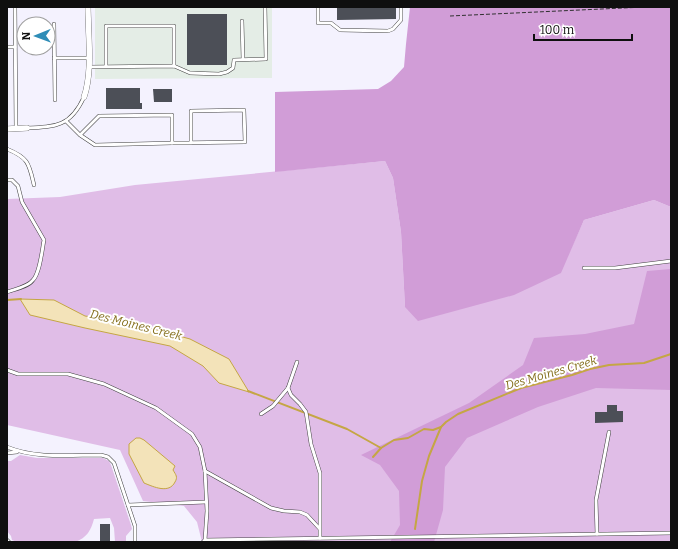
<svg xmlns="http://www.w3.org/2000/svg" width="678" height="549" font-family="Bitter,serif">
	<rect width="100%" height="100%" fill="#f4f2fe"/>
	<path fill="#e4ede6" d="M95 7H272V78L95 79Z"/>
	<g fill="#e0bde7">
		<path d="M385 161 393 178 401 232 405 307 560 273 584 220 654 200 671 207V542H202L197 522 184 506 143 501 120 450 7 425V199L60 197 135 185Z"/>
		<path d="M20 455 37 458H103L109 461 111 465 131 525 132 529 126 536V542H115L114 528 110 518 94 519C91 530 87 538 75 542H17L12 540 11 536 7 531V461H11Z"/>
	</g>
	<g fill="#d19dd7">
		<path d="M410 7H671V207L654 200 584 220 561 273 514 295 418 321 405 307 401 232 393 178 385 161 275 172V92L378 89 391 81 404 67 406 44Z"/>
		<path d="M671 269V390L596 388 538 407 467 438 445 467 443 510 434 542H390L400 525 399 491 380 465 361 455 469 403 523 365 534 338 585 334 634 324 647 271Z"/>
	</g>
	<g fill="#f3e3b9" stroke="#c5a644">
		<path d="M20 299 54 300 85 316 129 322 190 339 229 359 249 392 219 383 203 366 170 346 85 328 30 315Z"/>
		<path d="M136 438H140L144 440 175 466 173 470C176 475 178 477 175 482 169 494 154 487 144 483L129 454V444Z"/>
	</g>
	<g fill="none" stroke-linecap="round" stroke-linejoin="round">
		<g stroke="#c5a644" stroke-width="2">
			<path d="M7 300 21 299"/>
			<path d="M248 391 347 429 381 448"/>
			<path d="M373 457 381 448 394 440 408 438 424 429 433 430 441 427 446 422 458 414 521 388 572 375 590 369 609 365 644 363 671 354"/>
			<path d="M415 529 422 481 429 456 441 427"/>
		</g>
	</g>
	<g fill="#4c4f57">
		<path d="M337 7H396V19L337 20Z"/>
		<rect x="187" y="14" width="40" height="51"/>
		<path d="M106 88H140V103H142V109H106Z"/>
		<path d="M153 89H172V102H154Z"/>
		<path d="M607 405H617V411H623V422L595 423V412H607Z"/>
		<rect x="100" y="524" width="10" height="18"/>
	</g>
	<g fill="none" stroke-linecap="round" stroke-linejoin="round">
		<defs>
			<g id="service">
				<path d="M15 7 16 128"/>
				<path d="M318 7V23H331L340 30 388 31 393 29 401 20V7"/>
				<path d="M242 21 243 59"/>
				<path d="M54 24 55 100"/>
				<path d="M7 47H15"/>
				<path d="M54 58H89"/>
				<path d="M106 66V26H174V66"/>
				<path d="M89 67 174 66 190 73 219 74 227 72 233 68 234 60 266 59 265 7"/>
				<path d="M66 121 80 135 95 145 172 143V115L99 116 80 135"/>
				<path d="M27 128C56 127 71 126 84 97"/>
				<path d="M172 143 245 142 244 110 191 111V143"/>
				<path d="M7 149C29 158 29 164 34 185"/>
				<path d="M7 180H12L18 186 22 202 44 240C42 250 40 273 33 280 28 287 15 289 7 292"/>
				<path d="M584 268H615L671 261"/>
				<path d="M297 362 288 388 291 395 300 404 306 412 311 444 320 473V538"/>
				<path d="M7 370 18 374H68L104 384 156 408 192 434 200 447 205 471 207 511 205 540 203 542"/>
				<path d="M261 414 273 406 288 388"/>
				<path d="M7 447C36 459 70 455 101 455L108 457 114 463 135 526V542"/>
				<path d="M7 453 17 452"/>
				<path d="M205 471 271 508 284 511 300 512 307 515 319 528"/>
				<path d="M128 505 206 502"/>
				<path d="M597 534 596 500 609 432"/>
				<path d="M7 540 9 542"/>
				<path d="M205 540 671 533"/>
			</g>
			<g id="minor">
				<path d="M84 97C93 72 88 34 88 7"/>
				<path d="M7 129 27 128"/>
			</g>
		</defs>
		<use href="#service" stroke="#424242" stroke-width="4"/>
		<use href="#minor" stroke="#424242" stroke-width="6"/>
		<g stroke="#313131" stroke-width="1" stroke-dasharray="4 2" stroke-linecap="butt">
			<path d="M450 16 645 7"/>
			<path d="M670 542 671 539"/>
		</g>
		<use href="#service" stroke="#fff" stroke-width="3"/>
		<use href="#minor" stroke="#fff" stroke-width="5.5"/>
	</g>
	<g text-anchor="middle" stroke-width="4" stroke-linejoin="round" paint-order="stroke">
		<g font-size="12" font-style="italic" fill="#856f1d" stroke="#fff">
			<text transform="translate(136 325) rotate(14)" y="4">Des Moines Creek</text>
			<text transform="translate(551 373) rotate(-16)" y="4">Des Moines Creek</text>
		</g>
	</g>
	<rect width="678" height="549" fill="none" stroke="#0f0f0f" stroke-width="16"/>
	<g transform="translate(36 36) rotate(269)"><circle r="19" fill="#ffffff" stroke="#9f9f9f"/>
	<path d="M0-3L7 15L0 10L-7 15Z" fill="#2f8db7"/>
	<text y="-6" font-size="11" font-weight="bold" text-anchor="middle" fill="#0f0f0f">N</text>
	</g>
	<path d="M534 34v6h98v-6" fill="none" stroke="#0f0f0f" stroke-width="2"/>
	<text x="540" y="34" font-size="12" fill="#0f0f0f" stroke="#ffffff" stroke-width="3" paint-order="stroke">100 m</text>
</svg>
